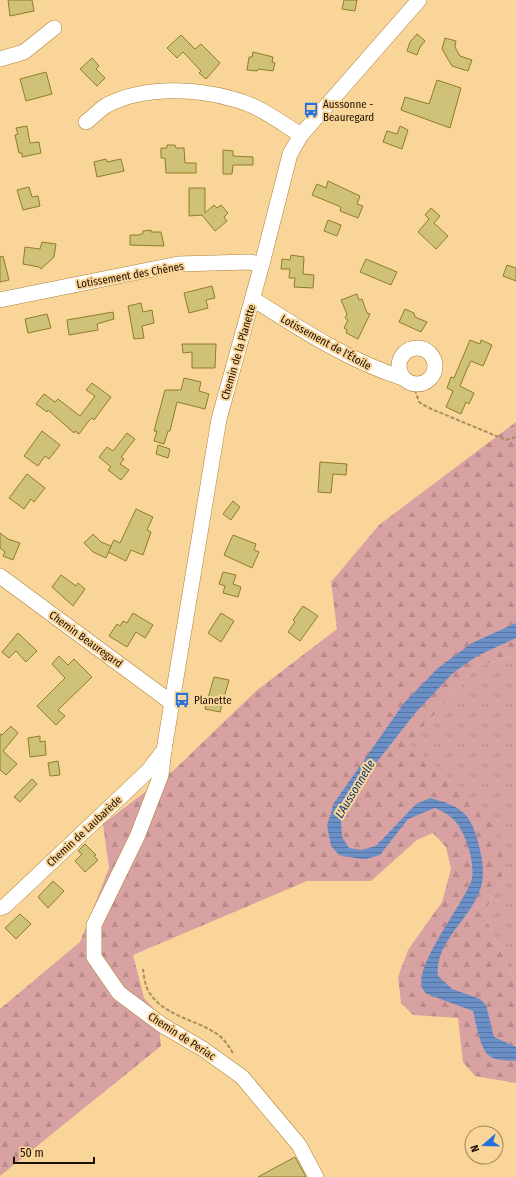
<svg xmlns="http://www.w3.org/2000/svg" width="516" height="1177" font-family="'Fira Sans Condensed',sans-serif">
	<defs>
		<pattern id="grass-tufts" width="24" height="20" patternUnits="userSpaceOnUse"><rect width="24" height="20" fill="#d9a2a2"/><path d="M3 7l-1-3M5 7V3M7 7l1-3M15 17l-1-3M17 17v-4M19 17l1-3" fill="none" stroke="#ba8a8a"/></pattern>
		<pattern id="forest-firs" width="22" height="20" patternUnits="userSpaceOnUse"><rect width="22" height="20" fill="#d9a2a2"/><path d="M5 1l3.5 6h-7zM16 11l3.5 6h-7z" fill="#ba8a8a"/></pattern>
		<pattern id="water-rules" width="6" height="5" patternUnits="userSpaceOnUse"><rect width="6" height="5" fill="#6b90c8"/><path d="M0 2.5h6" fill="none" stroke="#5774a0"/></pattern>
	</defs>
	<rect width="100%" height="100%" fill="#fad59a"/>
	<path fill="url(#grass-tufts)" d="M516 655V984L484 914 505 871 409 743 477 667Z"/>
	<path fill="url(#forest-firs)" d="M516 422V655L477 667 409 743 494 817 505 871 484 914 516 984V1083L475 1076 463 1062 458 1018 413 1015 401 1003 398 977 408 950 442 902 451 869 446 847 433 833 417 840 371 881H307L133 955 144 998 157 1012 161 1046 0 1176V1009L80 942 109 868 103 824 174 770 256 691 337 629 331 582 379 525Z"/>
	<path fill="url(#water-rules)" d="M516 623V638L477 656 453 673 416 712 355 790 341 821 342 837 349 848 361 850 376 846 416 804 430 798C459 806 470 811 478 842 482 856 485 872 481 887 472 918 434 942 438 976L452 989 480 999 486 1005 494 1037 516 1047V1061C509 1060 497 1061 491 1057 480 1051 476 1023 473 1011L427 994C402 978 468 900 472 878 475 862 465 830 453 819 448 814 441 811 435 808L408 819 380 855 366 859H361L339 855 331 846 327 825 334 803 404 703 438 668 472 643Z"/>
	<g fill="#cfc178" stroke="#8e7e25">
		<path d="M8 0H32L34 11 10 16Z"/>
		<path d="M344 0H357L355 11 342 9Z"/>
		<path d="M417 34 425 41 420 47 417 55 407 51 410 42Z"/>
		<path d="M181 35 195 49 201 44 220 63 206 79 199 73 201 71 183 52 177 58 167 48Z"/>
		<path d="M445 38 456 41 455 47 460 56 472 60 468 71 452 66 442 49Z"/>
		<path d="M253 52 273 57 272 62 275 63 273 71 258 69 257 71 247 70 249 57H252Z"/>
		<path d="M92 58 99 66 96 69 105 78 97 86 80 69Z"/>
		<path d="M46 72 52 94 26 101 20 79Z"/>
		<path d="M437 80 461 88 450 128 401 110 405 97 429 104Z"/>
		<path d="M27 126 30 143 39 142 41 153 22 157V153H19L15 135 18 134 16 128Z"/>
		<path d="M400 126 408 130 402 149 383 142 387 131 397 134Z"/>
		<path d="M167 145H175L176 148H184L185 163H196V173H166L165 158H161V148H167Z"/>
		<path d="M223 150 233 151V156L253 157V165H233L232 174H223Z"/>
		<path d="M106 159 107 162 121 159 124 171 97 177 94 162Z"/>
		<path d="M328 181 360 196 357 204 363 206 358 218 340 211 341 207 312 195 317 184 326 188Z"/>
		<path d="M29 187 32 197 38 196 40 206 23 210 17 190Z"/>
		<path d="M189 188H205V213L214 205 217 208 221 205 228 213 224 217 227 221 215 231 202 215 189 216Z"/>
		<path d="M431 208 440 216 434 223 448 236 436 249 418 232 429 219 425 215Z"/>
		<path d="M328 220 341 225 337 236 324 231Z"/>
		<path d="M151 230V232H161L164 246 130 245V235H139L143 233V231Z"/>
		<path d="M42 242 56 244 54 257 41 269 39 267 23 264 25 247 40 249Z"/>
		<path d="M291 255 304 257 303 274 314 275 313 288 294 287 295 278H289L290 269H281L282 259 290 260Z"/>
		<path d="M3 256 9 280 0 282V257Z"/>
		<path d="M366 259 397 272 391 285 360 272Z"/>
		<path d="M507 265 516 268V281L503 276Z"/>
		<path d="M212 286 215 298 206 300 208 308 189 313 184 293Z"/>
		<path d="M357 294 359 300 362 299 367 313 370 314 358 339 346 333 347 330 344 328 348 320 345 318 347 314 341 300Z"/>
		<path d="M141 303 143 312 152 310 154 323 142 326 144 338 134 339 128 306Z"/>
		<path d="M405 309 414 313 415 317 427 322 421 332 399 322Z"/>
		<path d="M113 312 114 319 97 324 98 330 69 335 67 320Z"/>
		<path d="M47 314 51 328 28 333 25 319Z"/>
		<path d="M470 340 480 344 481 340 492 345 483 366 471 361 467 369 460 386 474 393 469 404 466 402 461 414 446 407 453 391 447 388 451 377 454 378Z"/>
		<path d="M182 344H216L215 368H192V352L183 353Z"/>
		<path d="M184 378 201 382 199 391 209 394 205 409 177 402 170 431H168L164 444 154 441 157 431H154L165 390H181Z"/>
		<path d="M92 383 111 397 94 420 92 418 88 422 79 434 75 431 74 433 48 410 47 412 36 404 44 394 55 402 58 399 80 416 95 396 86 390Z"/>
		<path d="M42 431 60 445 49 459 45 456 38 466 24 456Z"/>
		<path d="M127 433 135 439 121 457 124 459 120 464 129 470 121 480 108 470 111 467 99 457 107 447 113 451Z"/>
		<path d="M158 445 170 449 168 458 156 454Z"/>
		<path d="M320 462 347 464 346 475 333 474 331 493 318 492Z"/>
		<path d="M27 474 45 488 34 502 31 499 24 509 9 498Z"/>
		<path d="M233 501 240 507 231 520 223 514Z"/>
		<path d="M136 509 153 517 147 530 151 532 143 555 131 550 126 561 108 552 114 540 120 543Z"/>
		<path d="M0 533 8 539 20 543 13 560 3 556 5 552 0 548Z"/>
		<path d="M93 534 101 542 111 546 106 558 93 552 84 543Z"/>
		<path d="M233 535 256 544 254 550 259 552 252 568 224 555Z"/>
		<path d="M223 572 236 575 233 584 241 587 238 597 223 593 225 586 219 584Z"/>
		<path d="M61 575 76 586 78 583 85 589 73 606 52 587Z"/>
		<path d="M303 606 318 616 300 641 288 632 295 622 293 620Z"/>
		<path d="M133 613 153 625 145 638 136 632 127 647 109 636 117 624 120 626 123 621 127 623Z"/>
		<path d="M221 613 234 621 221 642 208 633Z"/>
		<path d="M18 633 37 651 26 662 16 651 9 658 2 652Z"/>
		<path d="M59 656 68 665 74 659 92 677 58 710 65 716 56 725 37 706 65 678 52 664Z"/>
		<path d="M214 677 229 680 220 712 205 709Z"/>
		<path d="M11 726 18 733 3 751 17 764 6 775 0 770V734L2 735Z"/>
		<path d="M40 736V742L45 741 46 755 30 757 28 738Z"/>
		<path d="M58 761 60 775 50 776 48 763Z"/>
		<path d="M32 779 37 784 20 802 14 797Z"/>
		<path d="M85 844 96 855 94 856 98 860 85 872 75 861 82 854 78 851Z"/>
		<path d="M53 881 64 891 48 908 38 897Z"/>
		<path d="M20 914 31 924 16 939 5 928Z"/>
		<path d="M295 1157 306 1177H258L282 1164Z"/>
	</g>
	<g fill="none" stroke-linecap="round" stroke-linejoin="round">
		<defs>
			<g id="minor">
				<path d="M0 59 24 52 54 28"/>
				<path d="M86 122C93 117 100 109 107 105 144 86 195 88 233 99 258 105 280 122 301 135"/>
				<path d="M253 299C300 329 349 361 403 378"/>
				<path d="M0 300 178 264 249 262 262 264"/>
				<circle cx="417" cy="366" r="18"/>
				<path d="M0 576 172 703"/>
				<path d="M0 908 5 906 148 771 164 750"/>
				<path d="M316 1177 299 1145 242 1077 203 1049 162 1025 119 993 94 957V925L137 837 161 775 164 750 219 419 262 264 290 154 301 135 419 0"/>
			</g>
		</defs>
		<use href="#minor" stroke="#ad8235" stroke-width="16"/>
		<g stroke="#aa8e63" stroke-width="2" stroke-dasharray="4 2" stroke-linecap="butt">
			<path d="M413 384 419 402 429 408 506 440 516 437"/>
			<path d="M143 969C144 976 145 986 149 992 163 1015 193 1019 214 1032 223 1037 229 1046 234 1055"/>
		</g>
		<use href="#minor" stroke="#fff" stroke-width="15"/>
	</g>
	<defs>
		<symbol id="bus-bare" viewBox="-9 -9 18 18"><path d="M-5-6H5V4H4V6H2V4H-2V6H-4V4H-5ZM-3.5-4V0h7V-4ZM-3.5 1.2v1.5H-2V1.2ZM2 1.2v1.5H3.5V1.2Z" fill="#2670dc" stroke="#fad59a" stroke-width="2.5" paint-order="stroke"/></symbol>
	</defs>
	<g fill-rule="evenodd">
		<use href="#bus-bare" x="300" y="99" width="22" height="22"/>
		<use href="#bus-bare" x="171" y="689" width="22" height="22"/>
	</g>
	<g text-anchor="middle" stroke-width="4" stroke-linejoin="round" paint-order="stroke">
		<g font-size="11" fill="#1d1000" stroke="#fad59a" text-anchor="start">
			<text x="323" y="108">Aussonne -<tspan x="323" dy="13">Beauregard</tspan></text>
			<text x="194" y="704">Planette</text>
		</g>
		<g font-size="11" fill="#1d1000" stroke="#fad59a">
			<text transform="translate(130 275) rotate(-10)" y="4">Lotissement des Chênes</text>
			<text transform="translate(326 342) rotate(29)" y="4">Lotissement de l'Étoile</text>
			<text transform="translate(238 352) rotate(-74)" y="4">Chemin de la Planette</text>
			<text transform="translate(86 639) rotate(36)" y="4">Chemin Beauregard</text>
			<text transform="translate(84 831) rotate(-43)" y="4">Chemin de Laubarède</text>
			<text transform="translate(182 1036) rotate(33)" y="4">Chemin de Periac</text>
		</g>
		<g font-size="12" font-style="italic" fill="#053679" stroke="#fad59a">
			<text transform="translate(355 789) rotate(-59)" y="4">L'Aussonnelle</text>
		</g>
	</g>
	<g transform="translate(484 1145) rotate(250)"><circle r="19" fill="#fad59a" stroke="#a2865c"/>
	<path d="M0-3L7 15L0 10L-7 15Z" fill="#2670dc"/>
	<text y="-6" font-size="11" font-weight="bold" text-anchor="middle" fill="#1d1000">N</text>
	</g>
	<path d="M14 1157v6h80v-6" fill="none" stroke="#1d1000" stroke-width="2"/>
	<text x="20" y="1157" font-size="12" fill="#1d1000" stroke="#fad59a" stroke-width="3" paint-order="stroke">50 m</text>
</svg>
